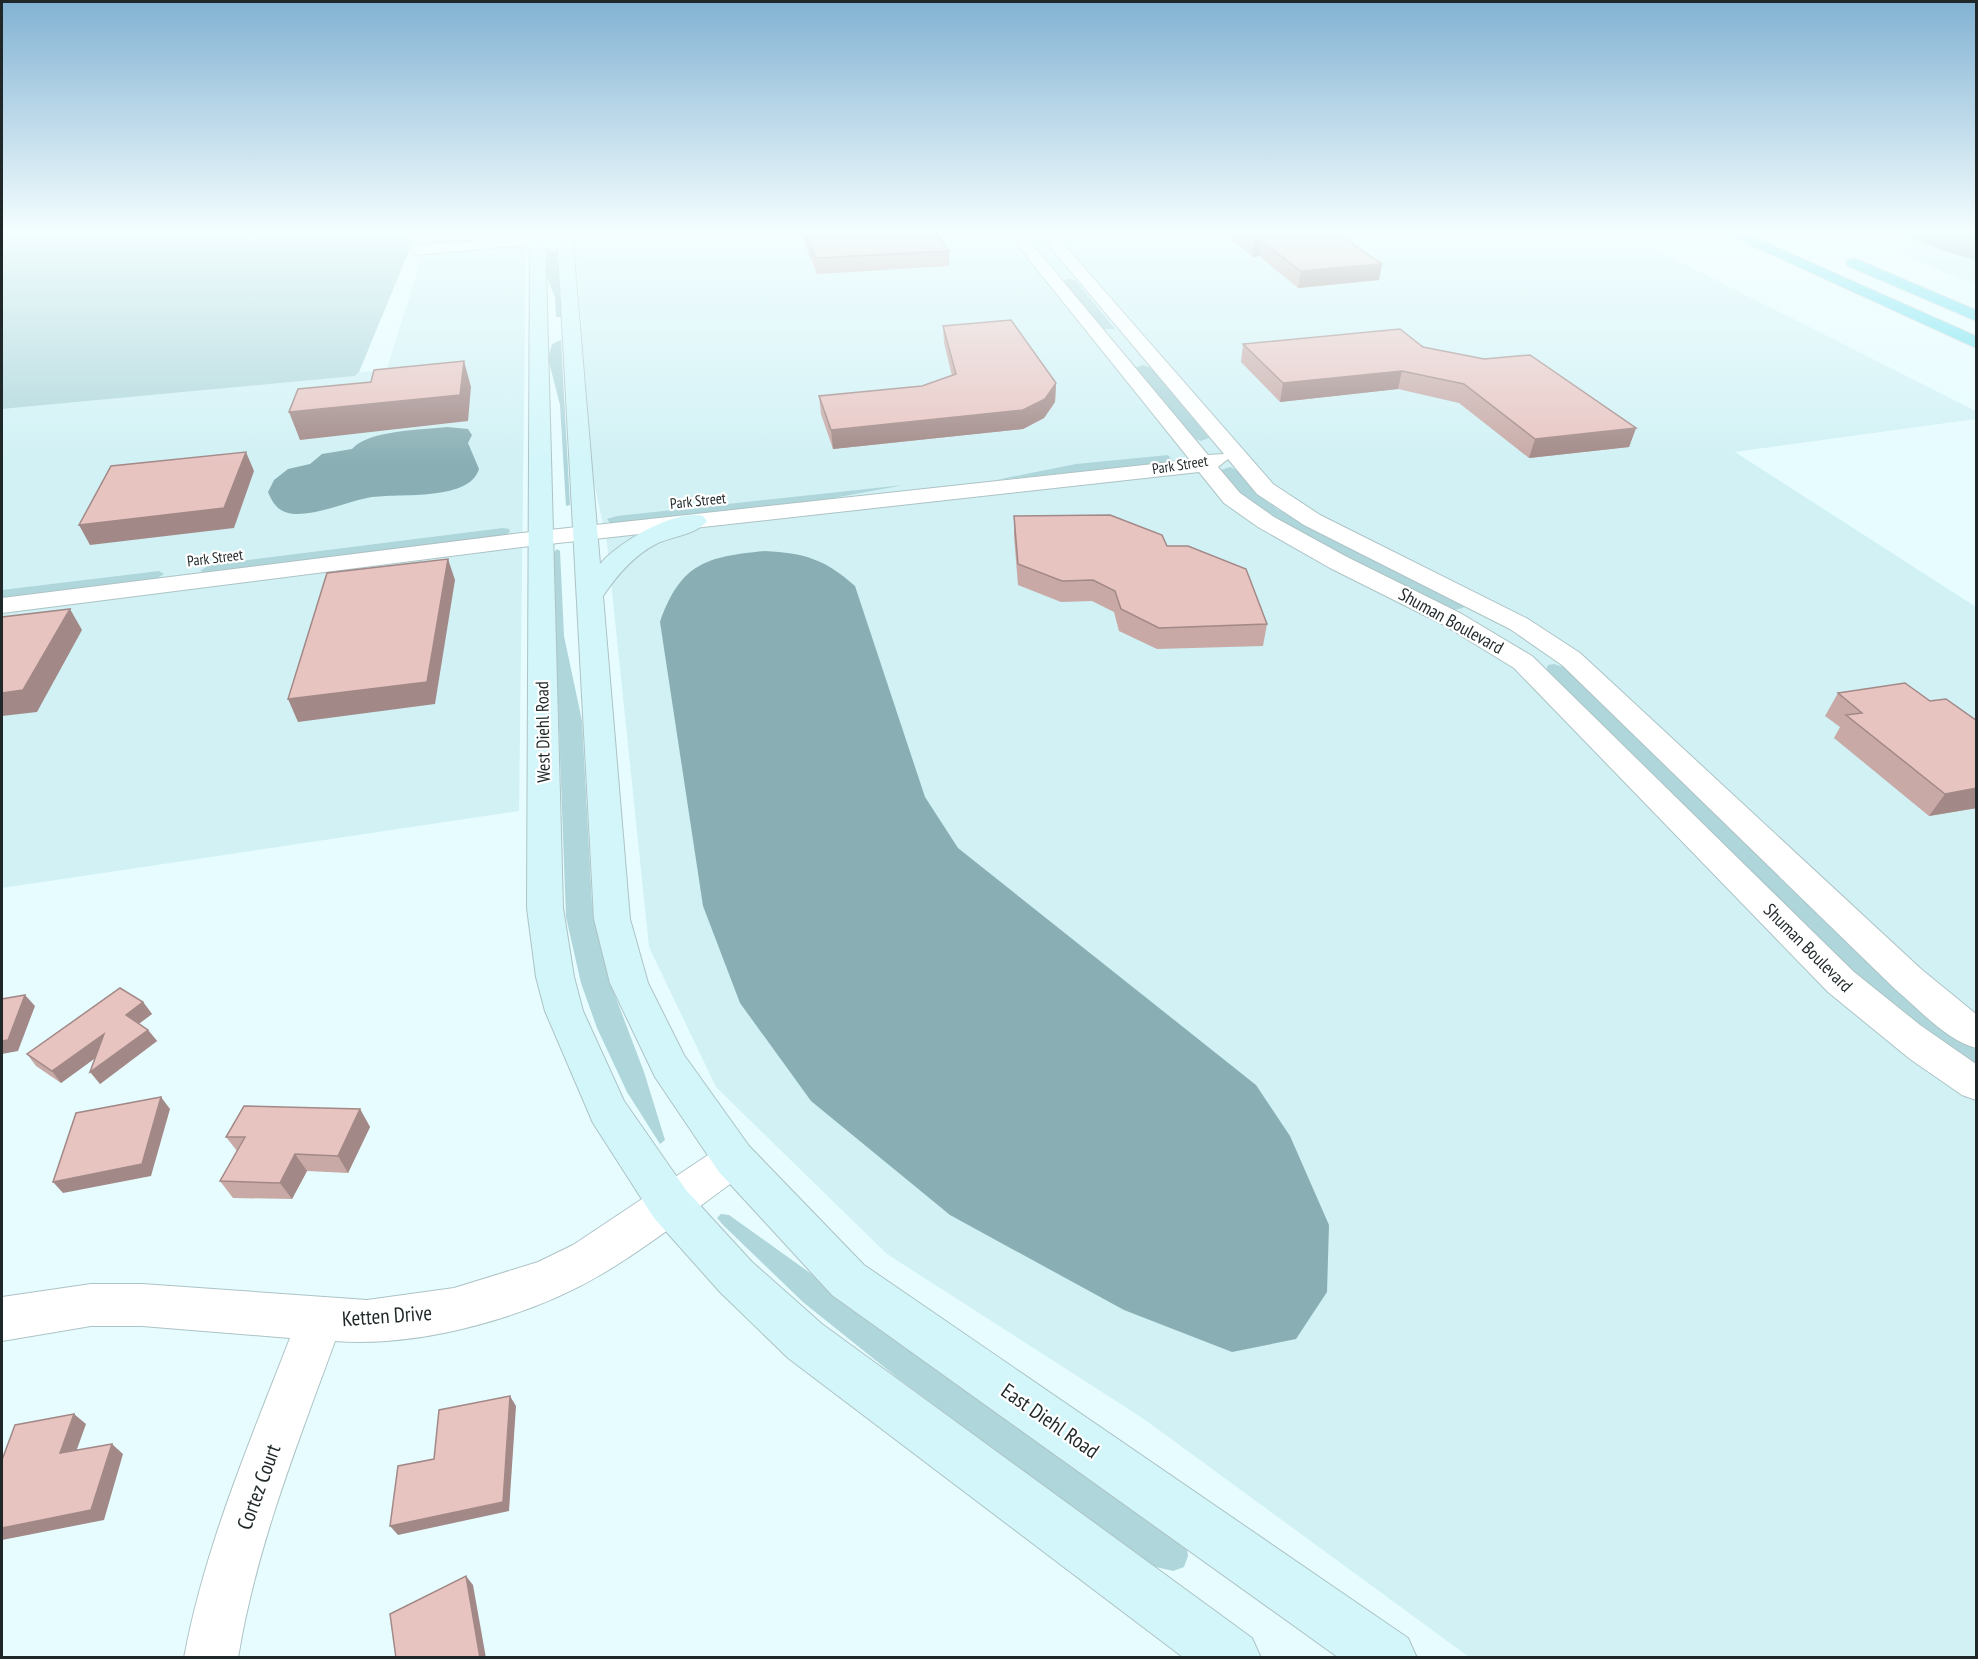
<svg xmlns="http://www.w3.org/2000/svg" width="1978" height="1659" font-family="'PT Sans Narrow',sans-serif">
	<rect width="100%" height="100%" fill="#e6fcff"/>
	<g fill="#d1f1f5">
		<path d="M428 231H529V237L425 245Z"/>
		<path d="M574 231H1619L1976 411V419L1735 452 1976 607V1657H1469L1144 1419 887 1254 716 1087 649 947 607 543 593 478Z"/>
		<path d="M1843 231H1976V285Z"/>
		<path d="M526 245 519 811 2 888V409L355 376 359 372 386 371 423 254Z"/>
	</g>
	<g fill="#afd6db">
		<path d="M2 231H414L413 241 359 372 355 376 2 409Z"/>
		<path d="M547 247 557 252 561 317H556L555 297 546 275Z"/>
		<path d="M1069 279 1075 280 1115 329H1103L1062 280Z"/>
		<path d="M561 340 570 505 566 506 560 405 548 358 552 344Z"/>
		<path d="M1143 365 1151 368 1209 438 1201 441 1193 438 1135 368Z"/>
		<path d="M1168 455 1174 462 996 480 1076 464Z"/>
		<path d="M1230 467C1244 472 1263 498 1277 509L1465 605 1463 608 1453 610 1270 517 1240 493 1221 470Z"/>
		<path d="M904 485 812 502 618 523H610L607 519 617 516Z"/>
		<path d="M503 528 509 529 510 532 502 536 207 573 200 571 209 565Z"/>
		<path d="M557 549 560 551 564 636 582 721 592 904 611 985 644 1072 665 1140 660 1144 627 1092 597 1028 581 983 566 917 554 593V552Z"/>
		<path d="M159 571 164 574 154 580 2 599V590Z"/>
		<path d="M1554 664 1566 668 1942 1023 1976 1045V1067L1945 1048 1832 954 1546 670 1548 665Z"/>
		<path d="M721 1214 729 1215 1186 1542 1188 1556 1184 1567 1173 1571 1152 1566 899 1379 804 1303 724 1226 717 1218Z"/>
	</g>
	<g fill="#89afb4">
		<path d="M1891 231H1976V260L1950 253Z"/>
		<path d="M447 427 468 429 472 435 468 443 479 469C469 503 393 492 367 498 343 503 318 515 294 514 279 513 273 504 268 492L274 480 288 469 310 464 322 454 352 449C368 430 422 430 447 427Z"/>
		<path d="M765 551C804 553 825 559 855 586L925 797 958 848 1256 1085 1290 1136 1329 1225 1327 1292 1296 1339 1232 1352 1124 1310 950 1215 811 1101 740 1003 703 906 660 622C681 563 706 557 765 551Z"/>
	</g>
	<g fill="none" stroke-linecap="round" stroke-linejoin="round">
		<defs>
			<g id="street">
				<path d="M565 231 572 235 570 238 537 244 416 255 408 250 416 245 537 236Z"/>
				<path d="M1010 231H1024L1031 243 1208 455 1224 454 1037 231H1052L1273 484 1320 515 1528 619 1580 653 1921 969 1976 1014V1048C1946 1040 1919 1009 1895 989L1562 665 1510 629 1304 525 1257 494 1228 459 1218 467 1240 493 1274 517 1347 557 1460 613 1532 656 1854 972 1920 1025 1976 1064V1100L1962 1095 1910 1059 1828 992 1514 668 1442 624 1330 568 1258 527 1224 503 1199 472 513 548 2 613V598L513 534 1190 460 1020 248Z"/>
				<path d="M734 1141 748 1147 754 1159 748 1171C700 1205 653 1244 602 1274 530 1317 419 1348 335 1341 297 1446 256 1547 238 1658H184C205 1546 249 1444 290 1338L142 1326H91L2 1341V1297L91 1284H142L367 1300 454 1288 538 1262 573 1245 720 1147Z"/>
			</g>
			<g id="secondary">
				<path d="M530 231H545L563 908 574 977 583 1011 624 1101 686 1190 752 1262 822 1324 1252 1638 1261 1658H1184L788 1358 720 1292 654 1218 593 1123 545 1011 536 977 527 908Z"/>
				<path d="M557 231H572L600 564C618 543 674 509 703 516L707 521C698 534 670 537 656 544 633 556 617 575 603 596L630 919 648 983 684 1055 749 1146 864 1265 1408 1638 1417 1658H1339L832 1295 719 1172 655 1077 610 983 594 919Z"/>
			</g>
			<g id="highway">
				<path d="M1720 231H1740L1976 336V348Z"/>
				<path d="M1854 258 1976 310V321L1848 266 1846 263 1848 260Z"/>
			</g>
		</defs>
		<use href="#street" stroke="#adc3c5" stroke-width="2"/>
		<use href="#secondary" stroke="#adc3c5" stroke-width="2"/>
		<use href="#highway" stroke="#dbdcdd" stroke-width="2"/>
		<use href="#street" fill="#fff" fill-rule="evenodd"/>
		<use href="#secondary" fill="#d3f6fa" fill-rule="evenodd"/>
		<use href="#highway" fill="#6de0ee" fill-rule="evenodd"/>
	</g>
	<g fill="#c8a9a6">
		<path d="M807 231H935L949 251V266L817 274 806 247 804 232Z"/>
		<path d="M1221 231H1333L1382 264 1379 280 1298 288 1259 256 1253 257Z"/>
		<path d="M943 326 1056 383 1055 402 1044 418 1023 429 833 449 821 414 819 396 922 386 952 376 944 343Z"/>
		<path d="M1243 344 1423 347 1636 428 1629 447 1529 458 1459 403 1398 389 1280 402 1241 362Z"/>
		<path d="M1014 516 1167 546 1267 624 1263 646 1157 649 1119 631 1114 612 1092 601 1061 602 1018 585 1014 536Z"/>
		<path d="M1838 693 1930 701 1977 721V808L1929 816 1834 738 1840 727 1825 716Z"/>
		<path d="M143 1002 152 1014 139 1024 148 1030 157 1041 100 1084 95 1058 61 1083 36 1066 27 1054Z"/>
		<path d="M360 1109 370 1127 348 1173 307 1171 292 1199 233 1198 220 1181 237 1151 226 1137Z"/>
	</g>
	<g fill="#a28987">
		<path d="M1255 241H1261L1259 256 1253 257Z"/>
		<path d="M1382 264 1379 280 1298 288 1301 271Z"/>
		<path d="M464 361 471 387 468 421 300 440 289 412Z"/>
		<path d="M1402 371 1398 389 1280 402 1283 383Z"/>
		<path d="M1056 383 1055 402 1044 418 1023 429 833 449 831 430Z"/>
		<path d="M1636 428 1629 447 1529 458 1535 439Z"/>
		<path d="M246 452 254 471 234 528 90 545 79 525Z"/>
		<path d="M448 559 455 580 435 704 298 722 288 699Z"/>
		<path d="M70 609 82 630 37 712 2 716V693Z"/>
		<path d="M1977 788V808L1929 816 1945 794Z"/>
		<path d="M25 995 35 1006 18 1051 2 1054V1041Z"/>
		<path d="M143 1002 152 1014 134 1027 126 1015Z"/>
		<path d="M148 1030 157 1041 100 1084 90 1072Z"/>
		<path d="M104 1034 112 1046 61 1083 52 1071Z"/>
		<path d="M161 1097 170 1109 151 1176 63 1193 53 1182Z"/>
		<path d="M360 1109 370 1127 348 1173 338 1156Z"/>
		<path d="M295 1154 307 1171 292 1199 280 1183Z"/>
		<path d="M510 1396 516 1406 509 1511 398 1535 390 1526Z"/>
		<path d="M74 1414 86 1424 72 1463 60 1453Z"/>
		<path d="M112 1444 123 1454 104 1520 2 1540V1528Z"/>
		<path d="M466 1576 473 1585 486 1658H480Z"/>
	</g>
	<g fill="#e8c4c1" stroke="#a28987" stroke-width="1.5">
		<path d="M812 231H935L949 251 816 258 804 232Z"/>
		<path d="M1242 231H1333L1382 264 1301 271 1261 241H1255Z"/>
		<path d="M1011 320 1056 383 1045 399 1023 410 831 430 819 396 922 386 956 374 943 326Z"/>
		<path d="M1400 329 1423 347 1484 359 1530 355 1636 428 1535 439 1464 384 1402 371 1283 383 1243 344Z"/>
		<path d="M464 361 460 395 289 412 298 389 371 382 374 370Z"/>
		<path d="M246 452 224 508 79 525 111 466Z"/>
		<path d="M1110 515 1162 535 1167 546H1188L1246 569 1267 624 1159 628 1121 609 1115 591 1093 580 1062 581 1018 564 1014 516Z"/>
		<path d="M448 559 427 682 288 699 327 573Z"/>
		<path d="M70 609 23 690 2 693V617Z"/>
		<path d="M1905 683 1930 701 1946 699 1977 721V788L1945 794 1846 715 1862 713 1838 693Z"/>
		<path d="M120 988 143 1002 126 1015 148 1030 90 1072 104 1034 52 1071 27 1054Z"/>
		<path d="M25 995 8 1040 2 1041V999Z"/>
		<path d="M161 1097 142 1164 53 1182 76 1113Z"/>
		<path d="M244 1106 360 1109 338 1156 295 1154 280 1183 220 1181 245 1137H226Z"/>
		<path d="M510 1396 503 1502 390 1526 398 1466 434 1459 439 1410Z"/>
		<path d="M74 1414 60 1453 112 1444 91 1510 2 1528V1460L15 1425Z"/>
		<path d="M466 1576 480 1658H396L390 1614Z"/>
	</g>
	<linearGradient id="sky" x2="0" y2="1"><stop stop-color="#82b2d3"/><stop offset="0.5" stop-color="#f4feff"/><stop offset="1" stop-color="#f4feff" stop-opacity="0"/></linearGradient>
	<rect width="1978" height="463" fill="url(#sky)"/>
	<g text-anchor="middle" stroke-width="4.5" stroke-linejoin="round" paint-order="stroke">
		<g font-size="15" fill="#1f2728" stroke="#fff">
			<text transform="translate(1180 465) rotate(-9)" y="5">Park Street</text>
			<text transform="translate(698 501) rotate(-6)" y="5">Park Street</text>
			<text transform="translate(215 558) rotate(-7)" y="5">Park Street</text>
		</g>
		<g font-size="18" fill="#1f2728" stroke="#fff">
			<text transform="translate(1451 621) rotate(29)" y="6">Shuman Boulevard</text>
			<text transform="translate(543 732) rotate(-91)" y="6">West Diehl Road</text>
			<text transform="translate(1808 948) rotate(45)" y="6">Shuman Boulevard</text>
		</g>
		<g font-size="21" fill="#1f2728" stroke="#fff">
			<text transform="translate(387 1316) rotate(-4)" y="7">Ketten Drive</text>
			<text transform="translate(1050 1421) rotate(35)" y="7">East Diehl Road</text>
			<text transform="translate(259 1487) rotate(-70)" y="7">Cortez Court</text>
		</g>
	</g>
	<rect width="1978" height="1659" fill="none" stroke="#1f2728" stroke-width="6"/>
</svg>
